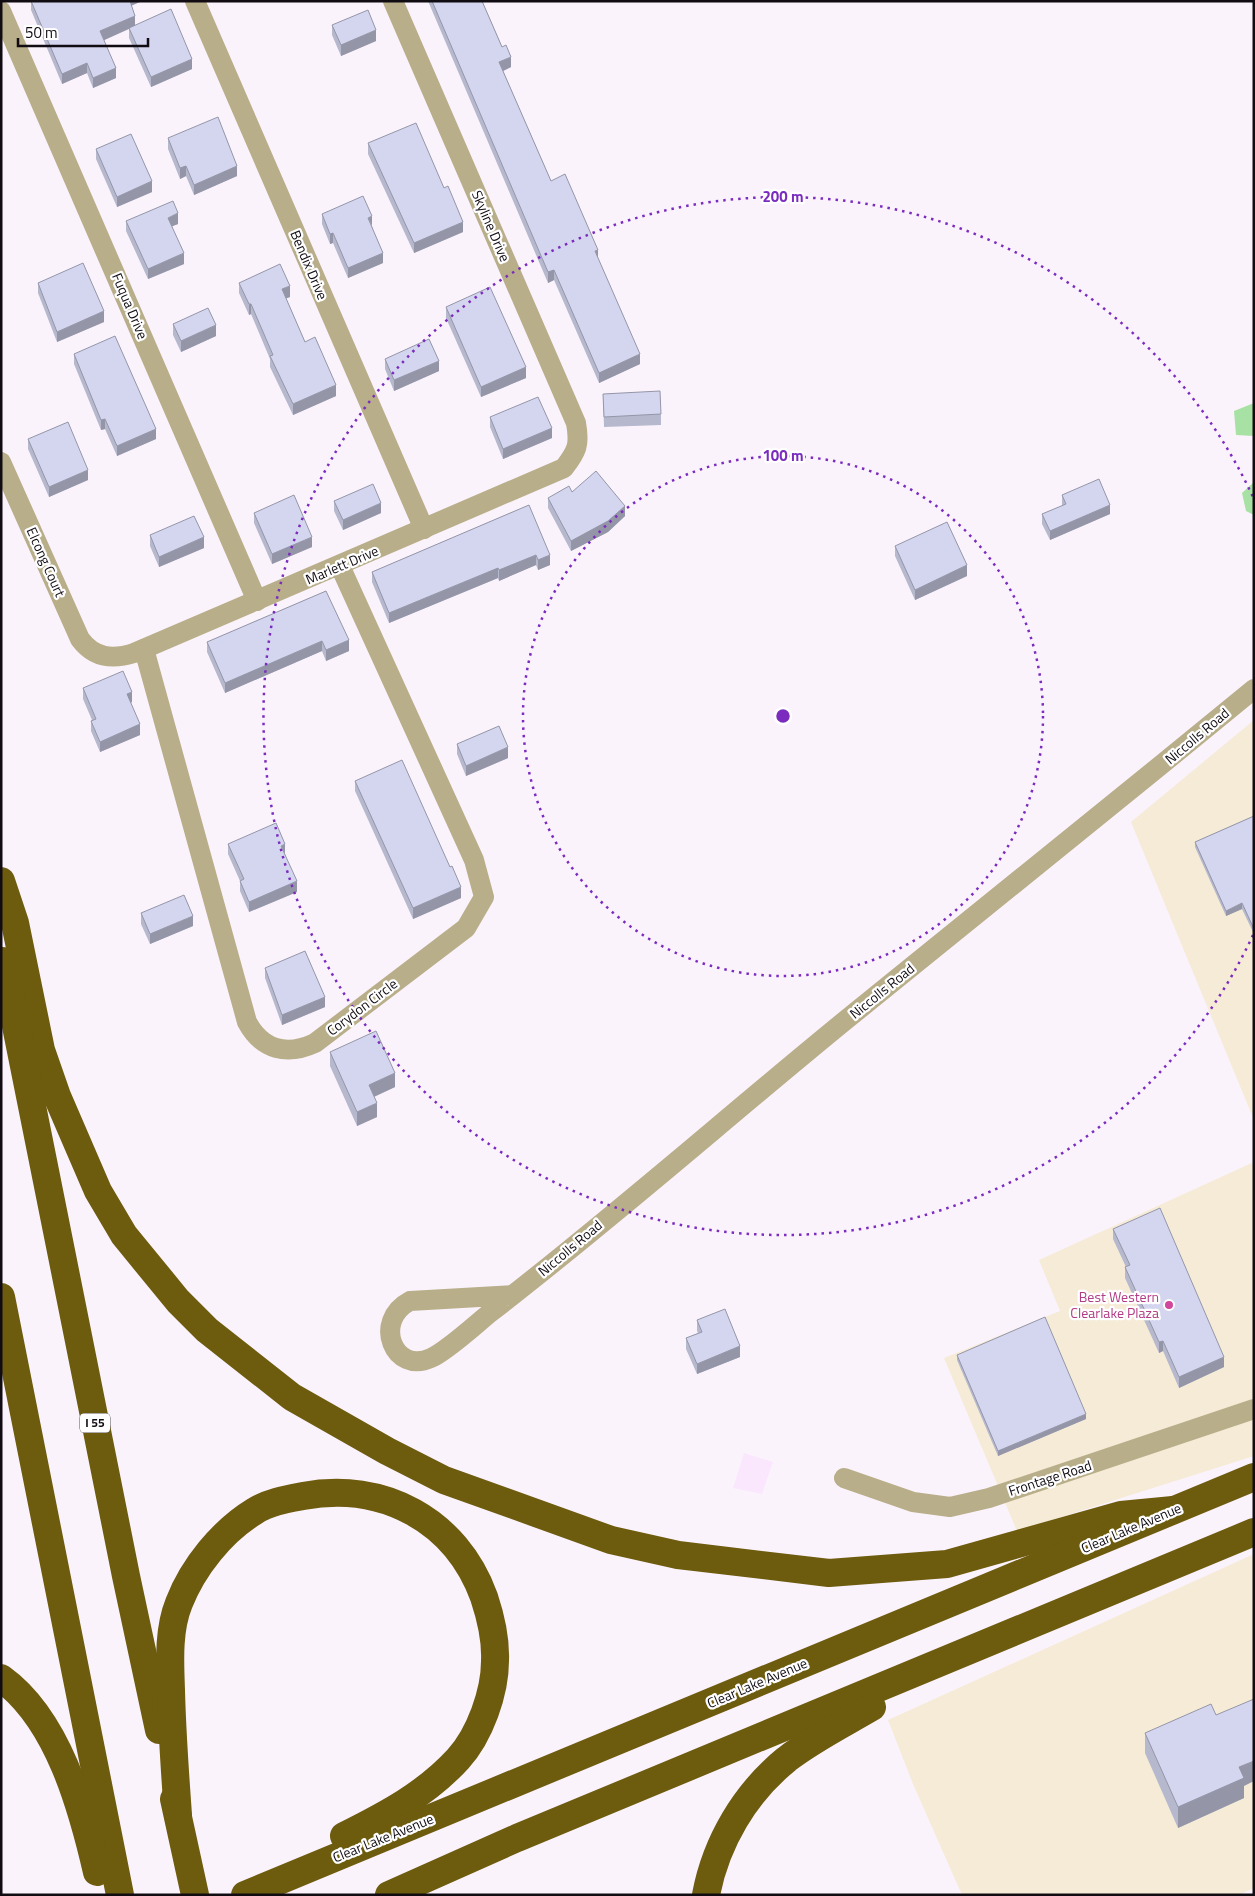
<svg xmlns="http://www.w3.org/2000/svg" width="1255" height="1896" font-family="'Titillium Web',sans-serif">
	<rect width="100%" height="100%" fill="#fbf3fc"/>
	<g fill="#f5ebd6">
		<path d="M1254 720V1120L1131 822Z"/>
		<path d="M1254 1162V1456L1017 1531 944 1358 1060 1311 1039 1260Z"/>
		<path d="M1254 1554V1888L1239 1895H962L913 1784 888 1720Z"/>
	</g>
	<path fill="#fae7fe" d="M744 1453 773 1462 762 1494 733 1488Z"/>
	<g fill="#a8e1a4">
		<path d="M1254 403V436L1236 435 1234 411Z"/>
		<path d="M1254 482V515L1246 511 1242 493Z"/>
	</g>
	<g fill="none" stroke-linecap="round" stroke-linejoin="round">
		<g stroke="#b8ae89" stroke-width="20">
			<path d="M195 1 424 529"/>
			<path d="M1 11 257 601"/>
			<path d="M1 462 80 639C94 658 112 660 134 653L564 468C577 451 580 445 576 423L393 1"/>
			<path d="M144 649 247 1022C262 1050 287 1056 315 1043L466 928 484 897 474 860 340 566"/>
			<path d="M513 1295 410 1301C372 1321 394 1375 431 1358 447 1351 476 1324 491 1312 613 1218 728 1116 847 1019 982 909 1119 800 1254 689"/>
			<path d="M844 1478 913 1502 950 1507 989 1498 1254 1409"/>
		</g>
		<g stroke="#6d5b0e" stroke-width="28">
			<path d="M1 881 15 923 41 1050 57 1096 98 1191 124 1235 178 1301 207 1330 292 1397 387 1451 444 1480 611 1540 678 1555 829 1573 947 1564 1121 1515 1173 1510"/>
			<path d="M3 961 126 1576 159 1730"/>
			<path d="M1 1297 120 1895"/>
			<path d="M1 1678C58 1719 82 1807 97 1872"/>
			<path d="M174 1799 195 1895"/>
			<path d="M178 1815C175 1774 172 1732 171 1690 170 1662 168 1630 179 1603 193 1567 222 1531 255 1511 269 1502 287 1499 303 1496 383 1481 456 1520 484 1597 491 1618 496 1639 495 1661 495 1692 480 1735 458 1759 426 1794 386 1815 344 1836"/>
			<path d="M245 1895 1254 1477"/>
			<path d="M389 1895 517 1838 1254 1532"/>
			<path d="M706 1895C716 1842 745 1793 787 1759 813 1739 843 1724 872 1707"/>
		</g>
	</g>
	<g fill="#b6b8ce">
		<path d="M31 1H142L131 6 135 25 192 69 151 87 129 38V29L104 40 116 78 93 88 87 73 62 84 31 10Z"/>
		<path d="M428 1H482L511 67 503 71 551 181 598 259 640 364 599 383 554 280 548 283Z"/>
		<path d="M332 25 376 41 341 56 332 35Z"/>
		<path d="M168 138 237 176 194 195 186 176 180 179 168 149Z"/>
		<path d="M368 143 463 232 414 253 368 154Z"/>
		<path d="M96 149 152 192 117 207 96 159Z"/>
		<path d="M322 214 372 226 383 263 348 278 333 243 330 244 322 224Z"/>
		<path d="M126 221 178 224 172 226 184 264 148 279 126 231Z"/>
		<path d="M38 283 104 322 57 342 38 293Z"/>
		<path d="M239 283 290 297 286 298 305 342 336 396 293 415 270 367V359L251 314 249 315 239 293Z"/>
		<path d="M446 307 526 378 481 397 446 318Z"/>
		<path d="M173 324 216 336 181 352 173 335Z"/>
		<path d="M74 354 156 439 117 456 105 429 101 430 74 364Z"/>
		<path d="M385 359 439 371 394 391 385 369Z"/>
		<path d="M603 394 661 414V425L604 427Z"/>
		<path d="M490 417 552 438 503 459 490 427Z"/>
		<path d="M28 439 88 480 49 497 28 449Z"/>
		<path d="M1062 495 1110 514 1050 540 1042 524V514L1062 506Z"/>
		<path d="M548 498 625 516 608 532 571 551 548 508Z"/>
		<path d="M334 501 381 513 343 530 334 511Z"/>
		<path d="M529 505 550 565 538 570 536 565 499 581 498 578 389 623 372 582V572Z"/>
		<path d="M254 513 312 547 272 564 254 523Z"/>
		<path d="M150 535 204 548 159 567 150 546Z"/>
		<path d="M895 546 967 576 915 600 895 556Z"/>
		<path d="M326 591 349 651 326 661 322 651 225 693 207 652V642Z"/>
		<path d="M83 688 132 702 130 703 140 735 100 752 91 731V721L92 720 83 699Z"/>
		<path d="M457 744 508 758 466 776 457 754Z"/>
		<path d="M355 781 450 867 461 898 413 919 355 791Z"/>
		<path d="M1254 816V934L1242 909 1226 916 1195 847V842Z"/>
		<path d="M228 844 285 854 297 892 249 912 240 891V881L228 854Z"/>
		<path d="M141 913 193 926 150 944 141 924Z"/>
		<path d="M265 968 325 1007 282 1025 265 978Z"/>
		<path d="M330 1052 395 1087 374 1097 377 1117 357 1126 330 1066Z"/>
		<path d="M1113 1229 1224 1367 1179 1388 1163 1351 1159 1353 1125 1278V1267H1126L1113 1239Z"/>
		<path d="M697 1320 740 1357 697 1374 686 1349V1338L698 1333 697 1331Z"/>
		<path d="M957 1355 1086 1419 998 1456 957 1360Z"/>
		<path d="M1145 1733 1244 1786V1798L1178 1828 1145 1753Z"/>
	</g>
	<g fill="#9496a8">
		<path d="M128 1H142L128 7Z"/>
		<path d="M135 16V26L100 42V31Z"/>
		<path d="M376 30V41L341 56V45Z"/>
		<path d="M511 57V67L499 73V62Z"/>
		<path d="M192 59V69L151 87V77Z"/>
		<path d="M87 63V73L62 84V74Z"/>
		<path d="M116 68V78L93 88V78Z"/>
		<path d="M186 166V176L180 179V168Z"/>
		<path d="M237 166V176L194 195V185Z"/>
		<path d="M152 181V192L117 207V197Z"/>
		<path d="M178 213V224L168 228V218Z"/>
		<path d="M372 216V226L368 218Z"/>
		<path d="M463 222V232L414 253V243Z"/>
		<path d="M333 233V243L330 244V234Z"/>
		<path d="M598 250V261L595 251Z"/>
		<path d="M184 253V264L148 279V269Z"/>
		<path d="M383 253V263L348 278V268Z"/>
		<path d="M554 270V280L548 283V272Z"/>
		<path d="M290 286V297L282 300V289Z"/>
		<path d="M249 304H251V314L249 315Z"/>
		<path d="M104 311V322L57 342V332Z"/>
		<path d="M216 325V336L181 352V341Z"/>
		<path d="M640 354V364L599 383V373Z"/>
		<path d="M439 361V371L394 391V380Z"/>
		<path d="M526 367V378L481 397V387Z"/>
		<path d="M336 385V396L293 415V404Z"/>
		<path d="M105 419V429L101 430V420Z"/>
		<path d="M552 428V438L503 459V449Z"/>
		<path d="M156 429V439L117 456V446Z"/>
		<path d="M88 470V480L49 497V487Z"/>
		<path d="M381 503V513L343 530V520Z"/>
		<path d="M1110 505V514L1050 540V531Z"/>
		<path d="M625 506V516L608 532 571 551V541Z"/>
		<path d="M204 537V548L159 567V557Z"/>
		<path d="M312 537V547L272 564V554Z"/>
		<path d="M536 555V565L499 581V570Z"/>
		<path d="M550 555V565L538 570V560Z"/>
		<path d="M967 565V576L915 600V590Z"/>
		<path d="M498 568V578L389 623V613Z"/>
		<path d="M349 640V651L326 661V650Z"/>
		<path d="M322 641V651L225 693V683Z"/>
		<path d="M132 692V702L127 705V694Z"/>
		<path d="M140 724V735L100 752V742Z"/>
		<path d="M508 747V758L466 776V766Z"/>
		<path d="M285 844V854L281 846Z"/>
		<path d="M297 881V892L249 912V902Z"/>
		<path d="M461 887V898L413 919V908Z"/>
		<path d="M1242 903V909L1226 916V911Z"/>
		<path d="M193 916V926L150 944V934Z"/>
		<path d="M325 997V1007L282 1025V1015Z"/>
		<path d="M395 1073V1087L369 1099V1085Z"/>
		<path d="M377 1103V1117L357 1126V1112Z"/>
		<path d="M1163 1341V1351L1159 1353V1342Z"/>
		<path d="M740 1346V1357L697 1374V1364Z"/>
		<path d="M1224 1357V1367L1179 1388V1377Z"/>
		<path d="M1086 1414V1419L998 1456V1451Z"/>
		<path d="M1254 1761V1781L1244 1786V1798L1178 1828V1807L1239 1767Z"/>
	</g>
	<g fill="#d4d6f0" stroke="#9496a8">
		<path d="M31 1H130L135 16 100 31 116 68 93 78 87 63 62 74Z"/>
		<path d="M432 1H482L502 47 506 45 511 57 499 62 551 181 565 174 598 250 595 251 640 354 599 373 554 270 548 272Z"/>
		<path d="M171 9 192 59 151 77 129 28Z"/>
		<path d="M368 10 376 30 341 45 332 25Z"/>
		<path d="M218 117 237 166 194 185 186 166 180 168 168 138Z"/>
		<path d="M416 123 444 188 448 186 463 222 414 243 368 143Z"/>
		<path d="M131 134 152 181 117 197 96 149Z"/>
		<path d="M363 196 372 216 368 218 383 253 348 268 333 233 330 234 322 214Z"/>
		<path d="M173 201 178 213 168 218 184 253 148 269 126 221Z"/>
		<path d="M83 263 104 311 57 332 38 283Z"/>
		<path d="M280 264 290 286 282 289 305 342 315 337 336 385 293 404 270 356 273 355 251 304H249L239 283Z"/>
		<path d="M490 287 526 367 481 387 446 307Z"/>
		<path d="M208 308 216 325 181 341 173 324Z"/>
		<path d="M115 336 156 429 117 446 105 419 101 420 74 354Z"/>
		<path d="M429 339 439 361 394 380 385 359Z"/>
		<path d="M660 391 661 414 604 417 603 394Z"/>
		<path d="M538 397 552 428 503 449 490 417Z"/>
		<path d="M68 422 88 470 49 487 28 439Z"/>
		<path d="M596 471 625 506 608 521 571 541 548 498 569 486 572 492Z"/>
		<path d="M1099 479 1110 505 1050 531 1042 514 1066 504 1062 495Z"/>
		<path d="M373 484 381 503 343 520 334 501Z"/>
		<path d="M294 495 312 537 272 554 254 513Z"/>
		<path d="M529 505 550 555 538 560 536 555 499 570 498 568 389 613 372 572Z"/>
		<path d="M194 516 204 537 159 557 150 535Z"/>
		<path d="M947 522 967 565 915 590 895 546Z"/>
		<path d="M326 591 349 640 326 650 322 641 225 683 207 642Z"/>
		<path d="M123 671 132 692 127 694 140 724 100 742 91 721 96 719 83 688Z"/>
		<path d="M499 726 508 747 466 766 457 744Z"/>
		<path d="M402 760 450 867 452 866 461 887 413 908 355 781Z"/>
		<path d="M1254 816V929L1242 903 1226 911 1195 842Z"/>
		<path d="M276 823 285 844 281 846 297 881 249 902 240 881 244 879 228 844Z"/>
		<path d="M184 895 193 916 150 934 141 913Z"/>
		<path d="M305 951 325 997 282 1015 265 968Z"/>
		<path d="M376 1031 395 1073 369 1085 377 1103 357 1112 330 1052Z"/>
		<path d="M1160 1208 1224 1357 1179 1377 1163 1341 1159 1342 1125 1267 1130 1265 1113 1229Z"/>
		<path d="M725 1309 740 1346 697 1364 686 1338 702 1332 697 1320Z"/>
		<path d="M1045 1317 1086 1414 998 1451 957 1355Z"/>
		<path d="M1254 1699V1761L1239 1767 1244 1778 1178 1807 1145 1733 1211 1704 1216 1715Z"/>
	</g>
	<g fill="none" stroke="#7b2cbf" stroke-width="2.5" stroke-dasharray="2.5 5">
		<circle cx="783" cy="716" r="260"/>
		<path d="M1253 935A519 519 0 1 1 1253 497"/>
	</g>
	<circle fill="#d1479c" stroke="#fff" stroke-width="2" cx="1169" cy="1305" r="5"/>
	<g text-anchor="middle" stroke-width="4.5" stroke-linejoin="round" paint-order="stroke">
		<rect fill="#fff" stroke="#585459" stroke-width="1" x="80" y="1413.5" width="30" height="19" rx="4"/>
		<g font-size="12" font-weight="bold" fill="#110b12">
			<text x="95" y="1427">I 55</text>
		</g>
		<g font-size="14" fill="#110b12" stroke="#fff">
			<text transform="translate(491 226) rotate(67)" y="5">Skyline Drive</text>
			<text transform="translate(309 265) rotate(67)" y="5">Bendix Drive</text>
			<text transform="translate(130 306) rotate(67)" y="5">Fuqua Drive</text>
			<text transform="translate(46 562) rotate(66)" y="5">Elcong Court</text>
			<text transform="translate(342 565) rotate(-23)" y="5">Marlett Drive</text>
			<text transform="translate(1197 736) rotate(-40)" y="5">Niccolls Road</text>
			<text transform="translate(882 991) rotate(-39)" y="5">Niccolls Road</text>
			<text transform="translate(362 1007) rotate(-37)" y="5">Corydon Circle</text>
			<text transform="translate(570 1248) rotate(-40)" y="5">Niccolls Road</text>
			<text transform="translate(1050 1478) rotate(-18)" y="5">Frontage Road</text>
			<text transform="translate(1131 1528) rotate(-23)" y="5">Clear Lake Avenue</text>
			<text transform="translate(757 1683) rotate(-23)" y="5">Clear Lake Avenue</text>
			<text transform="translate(383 1838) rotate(-22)" y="5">Clear Lake Avenue</text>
		</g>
		<g font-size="14" fill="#b23c85" stroke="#fff" text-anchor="end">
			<text x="1159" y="1302">Best Western<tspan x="1159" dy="16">Clearlake Plaza</tspan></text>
		</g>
	</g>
	<circle cx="783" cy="716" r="8" fill="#7b2cbf" stroke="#fff" stroke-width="2.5"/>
	<g font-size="15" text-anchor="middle" font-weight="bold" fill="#7b2cbf" stroke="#fff" stroke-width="4.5" stroke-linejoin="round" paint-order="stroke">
		<text x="783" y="202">200 m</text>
		<text x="783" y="461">100 m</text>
	</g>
	<rect width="1255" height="1896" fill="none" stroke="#110b12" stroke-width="5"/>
	<path d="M18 38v8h130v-8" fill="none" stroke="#110b12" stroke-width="2.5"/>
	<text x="25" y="38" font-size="15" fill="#110b12" stroke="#ffffff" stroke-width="4" paint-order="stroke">50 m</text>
</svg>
